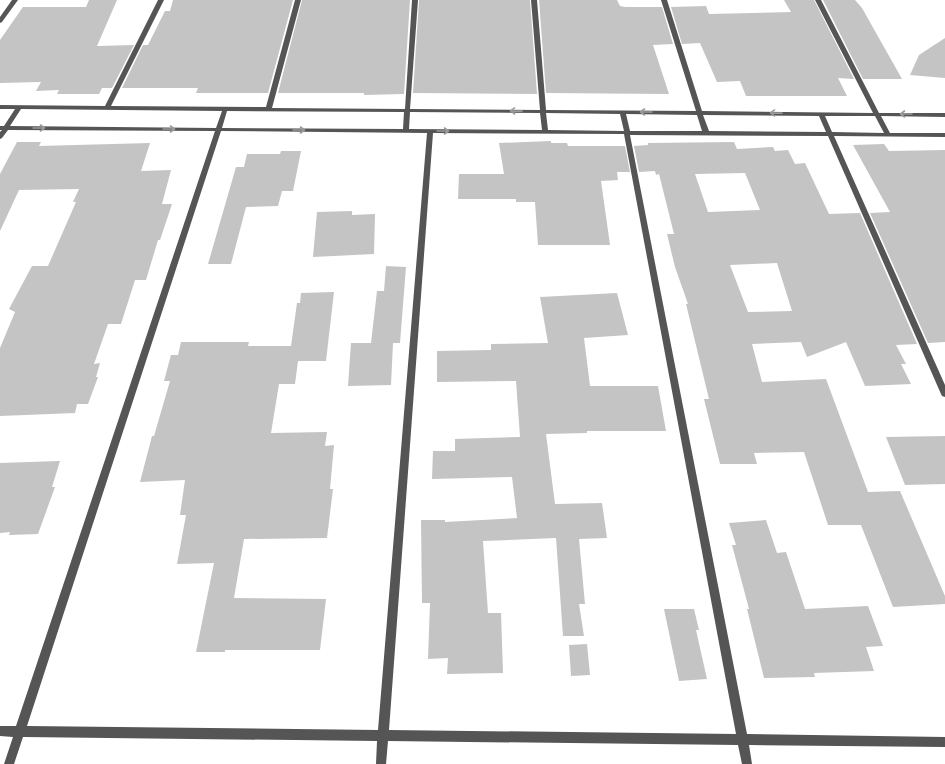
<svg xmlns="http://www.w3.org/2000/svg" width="945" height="764" font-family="Commissioner,sans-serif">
	<rect width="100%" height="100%" fill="#fff"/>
	<g fill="#c4c4c4" fill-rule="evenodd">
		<path d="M89 0H117L97 46 134 45 112 88H102L99 94H57L59 90 36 91 41 82 0 83V40L23 7H86Z"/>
		<path d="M173 0H293L268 93H196L198 88H122L143 45H148L165 11H170Z"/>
		<path d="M302 0H410L404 94 364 95V93H278Z"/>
		<path d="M419 0H530L537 94 413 93Z"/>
		<path d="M539 0H617L620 6 625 7H662L673 44 653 45 669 94 546 93Z"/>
		<path d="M784 0H814L854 79 838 78 847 96H746L740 81 717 82 700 43 682 44 671 7 706 6 709 14 791 12Z"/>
		<path d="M823 0H855L862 8 902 79H863Z"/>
		<path d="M945 38V78L910 75 919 55Z"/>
		<path d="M551 141V143H567L568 146H625L630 172H617L618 180 601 181 610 245H538L535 202H516V199H458L459 174H504L499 143Z"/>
		<path d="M17 142H41L39 146 150 143 141 171 171 170 162 204H172L160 240H158L146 280H135L121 324H108L94 364 100 363 96 377H98L88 404H77L75 413 0 416V348L15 312 9 309 32 266H48L76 202H73L79 189 19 190 0 231V174Z"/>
		<path d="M734 142 737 149 773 147 775 151 788 150 795 164 805 163 829 214 860 213 917 344 896 345 906 364H901L911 384 865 386 846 342 807 357 801 342 752 344 762 382 826 379 868 492 900 491 945 596V604L893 607 861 525H828L804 452 754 453 757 464H720L704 399H709L686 304H688L675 267 667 234H674L659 174 656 175 655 171 639 172 634 146 648 145V143ZM745 173 760 210 708 212 695 174ZM777 263 792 311 748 312 730 265Z"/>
		<path d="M884 144 889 151 945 150V342L928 343 870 213 890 212 853 145Z"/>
		<path d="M281 151H301L293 191H282L278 206 246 207 231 264H208L236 167H244L247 154H280Z"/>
		<path d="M352 211V215L375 214 374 254 313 257 317 212Z"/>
		<path d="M386 266 406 267 400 343H393L391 385 348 386 351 343H371L377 291H384Z"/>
		<path d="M334 292 326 361H298L295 384H279L271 433 327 432 325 446 334 445 330 489H333L327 538 244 539 234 598 326 599 320 650H225V652H196L214 563 177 564 186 515H180L185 480 140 482 152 436H154L170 381H164L171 355H178L181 342H249L248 346H291L297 303H300L301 293Z"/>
		<path d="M617 293 628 335 584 338 590 386H658L666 431H587V433L546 434 555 504 602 503 607 538 579 539 585 604H579L584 636H563L556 538 483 541 488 613H501L503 673 447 674 448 658 428 659 430 603H422L421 520H445V522L517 518 512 477 432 479 433 451H455V439L520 437 516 381 437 382V351L491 350V344L548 343 540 297Z"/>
		<path d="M945 436V484L905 485 886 437Z"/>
		<path d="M60 461 52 487H55L38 534 9 535 10 532 0 533V463Z"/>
		<path d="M766 520 777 553 786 552 805 609 868 606 883 646 866 647 874 671 814 673 815 677 764 678 747 609H749L732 545H736L729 523Z"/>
		<path d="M664 609H694L699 630H696L707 679 679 681Z"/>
		<path d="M587 644 590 675 571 676 569 645Z"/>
	</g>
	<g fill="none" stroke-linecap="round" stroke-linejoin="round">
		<g fill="#555" fill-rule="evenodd">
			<path d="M12 0H18L2 22 0 23V17Z"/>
			<path d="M158 0H164L111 106 266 107 295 0H301L272 108 405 109 412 0H418L410 109 540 110 531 0H537L546 110 696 111 661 0H667L702 111 873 113 815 0H821L879 113H945V117L881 116 890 133H945V137L834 136 945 385V397L942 396 941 394 828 136 630 135 747 734 945 737V747L749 745 752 764H742L738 745 388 741 386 764H376L377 741 23 737 14 764H4L13 737 0 736V726H16L215 131 8 130 2 138 0 139V132L2 130H0V126H4L15 109H0V105L105 106ZM21 109 222 111 216 128 10 126ZM227 111 404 112 403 129 222 128ZM410 112 540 113 542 130 409 129ZM546 113 620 114 624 131 548 130ZM626 114 697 115 702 131H630ZM703 115 819 116 826 132 709 131ZM825 116H875L884 133 832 132ZM221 131 427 133 378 730 27 726ZM433 133 624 134 736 734 389 730Z"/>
		</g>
	</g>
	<defs><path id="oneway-shaft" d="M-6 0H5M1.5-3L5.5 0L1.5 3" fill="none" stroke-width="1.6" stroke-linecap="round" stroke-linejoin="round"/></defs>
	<g stroke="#999">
		<use href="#oneway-shaft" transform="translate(516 111) rotate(-179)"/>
		<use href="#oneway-shaft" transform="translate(646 112) rotate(-180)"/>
		<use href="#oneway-shaft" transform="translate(776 113) rotate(-179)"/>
		<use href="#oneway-shaft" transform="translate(906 114) rotate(-180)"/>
		<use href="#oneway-shaft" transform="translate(39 128)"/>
		<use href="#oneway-shaft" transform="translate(169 129)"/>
		<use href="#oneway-shaft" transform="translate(299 130)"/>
		<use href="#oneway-shaft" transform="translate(443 131)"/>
	</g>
</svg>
